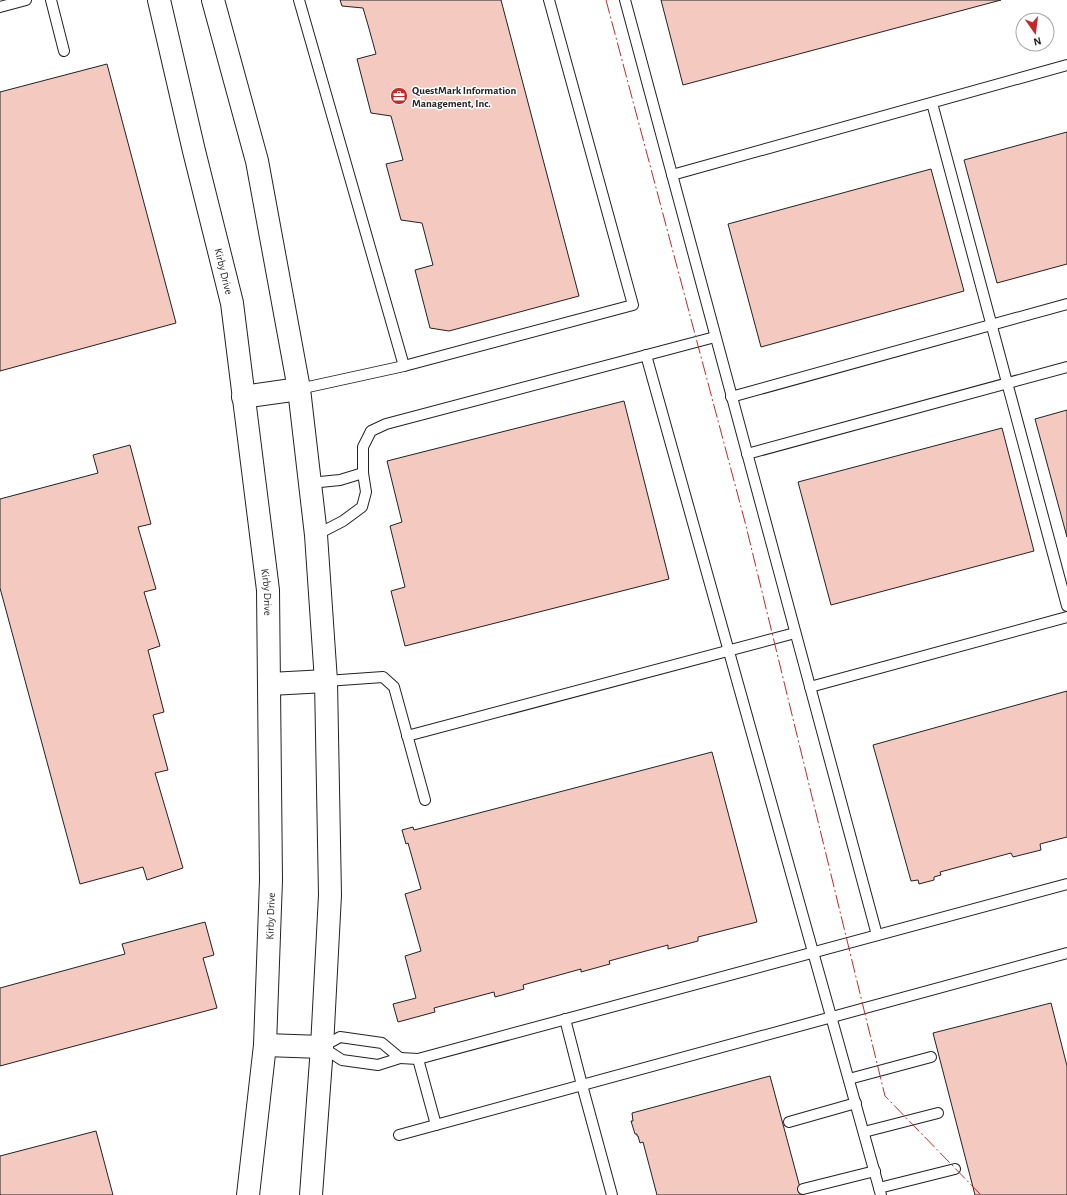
<svg xmlns="http://www.w3.org/2000/svg" width="1067" height="1195" font-family="'Alegreya Sans',sans-serif">
	<rect width="100%" height="100%" fill="#fff"/>
	<g fill="#f3c9c0" stroke="#222">
		<path d="M340 0H501L579 296 449 331 430 328 415 270 433 265 422 223 401 220 386 164 403 160 391 116 371 113 357 59 376 54 368 25 363 8 342 6Z"/>
		<path d="M661 0H1001L683 85Z"/>
		<path d="M107 64 176 323 0 371V92Z"/>
		<path d="M1067 132V264L997 283 964 160Z"/>
		<path d="M931 169 964 291 761 347 728 224Z"/>
		<path d="M624 401 669 579 405 646 391 591 405 587 390 526 402 522 387 461Z"/>
		<path d="M1067 410V537L1035 419Z"/>
		<path d="M1002 428 1034 551 831 605 798 482Z"/>
		<path d="M130 445 151 524 138 527 156 589 144 592 160 646 148 650 164 712 153 715 168 770 155 773 183 868 147 880 143 867 80 884 0 588V499L98 473 93 455Z"/>
		<path d="M1067 691V837L1040 844 1041 850 1013 857 1011 853 940 872 941 875 934 877V880L919 884 918 880 911 881 873 745Z"/>
		<path d="M712 752 757 922 698 937V941L668 949V945L609 961 610 964 581 972V969L523 985 524 989 495 997 494 992 434 1008 435 1012 398 1022 393 1004 416 998 405 956 421 951 405 894 421 889 408 843 406 844 402 830 413 827 414 830Z"/>
		<path d="M205 922 214 955 203 958 217 1008 0 1066V988L125 954 122 944Z"/>
		<path d="M1051 1003 1067 1066V1195H975L933 1033Z"/>
		<path d="M770 1076 802 1195H657L643 1142 640 1143 638 1136H637V1134H635L631 1121H633L632 1113Z"/>
		<path d="M96 1131 113 1195H0V1156Z"/>
	</g>
	<g fill="none" stroke-linecap="round" stroke-linejoin="round">
		<defs>
			<g id="lane">
				<path d="M51 0 64 51"/>
				<path d="M299 0 404 366"/>
				<path d="M625 0 877 935"/>
				<path d="M0 7 26 0"/>
				<path d="M932 103 1067 606"/>
				<path d="M672 175 1067 65"/>
				<path d="M646 355 881 1195"/>
				<path d="M299 389 404 366 633 305 549 0"/>
				<path d="M731 397 1067 304"/>
				<path d="M747 454 1067 367"/>
				<path d="M310 483 340 480 363 473"/>
				<path d="M316 535 343 521 362 507 366 492 363 473V447L371 431 386 424 715 337"/>
				<path d="M326 681 383 677 394 687 425 800"/>
				<path d="M810 687 1067 617"/>
				<path d="M407 736 795 633"/>
				<path d="M565 1019 582 1085 612 1195"/>
				<path d="M340 1037 382 1043 400 1058 378 1065 342 1060 322 1047Z"/>
				<path d="M400 1058 418 1059 1067 884"/>
				<path d="M418 1059 436 1125"/>
				<path d="M849 1079 931 1057"/>
				<path d="M789 1122 856 1103"/>
				<path d="M864 1132 938 1113"/>
				<path d="M399 1135 1067 953"/>
				<path d="M879 1188 955 1169"/>
				<path d="M803 1189 875 1171"/>
			</g>
			<g id="secondary">
				<path id="s1" d="M159 0 194 151 232 303 268 590 271 880 265 1045 248 1195"/>
				<path d="M213 0 257 161 299 389 316 535 326 681 330 895 322 1047 311 1195"/>
				<path d="M243 397 299 389"/>
				<path d="M270 684 326 681"/>
				<path d="M265 1045 322 1047"/>
			</g>
		</defs>
		<use href="#lane" stroke="#222" stroke-width="12"/>
		<use href="#secondary" stroke="#222" stroke-width="24"/>
		<use href="#lane" stroke="#fff" stroke-width="10"/>
		<use href="#secondary" stroke="#fff" stroke-width="22"/>
		<path stroke="#c62828" stroke-width="1" stroke-dasharray="14 3 2 3" stroke-linecap="butt" d="M606 0 745 522 885 1096 981 1195"/>
	</g>
	<defs>
		<symbol id="office-disc" viewBox="-11 -11 22 22"><circle r="9.5" fill="#c62828" stroke="#fff"/><path d="M-6-3h4V-5.5h4V-3h4V5H-6ZM-1-4.5V-3h2v-1.5ZM-6 0V1H6V0Z" fill="#fff"/></symbol>
	</defs>
	<g fill-rule="evenodd">
		<use href="#office-disc" x="389" y="86" width="20" height="20"/>
	</g>
	<g text-anchor="middle" stroke-width="3" stroke-linejoin="round" paint-order="stroke">
		<g font-size="11" font-weight="bold" fill="#222" stroke="#fff" text-anchor="start">
			<text x="412" y="94">QuestMark Information<tspan x="412" dy="13">Management, Inc.</tspan></text>
		</g>
		<g font-size="11" fill="#222" stroke="#fff">
			<text dy="4" stroke="none"><textPath href="#s1" startOffset="279">Kirby Drive</textPath></text>
			<text dy="4" stroke="none"><textPath href="#s1" startOffset="603">Kirby Drive</textPath></text>
			<text transform="translate(270 916) rotate(-88)" y="4">Kirby Drive</text>
		</g>
	</g>
	<g transform="translate(1035 32) rotate(166)"><circle r="19" fill="#ffffff" stroke="#a7a7a7"/>
	<path d="M0-3L7 15L0 10L-7 15Z" fill="#c62828"/>
	<text y="-6" font-size="11" font-weight="bold" text-anchor="middle" fill="#222222">N</text>
	</g>
</svg>
